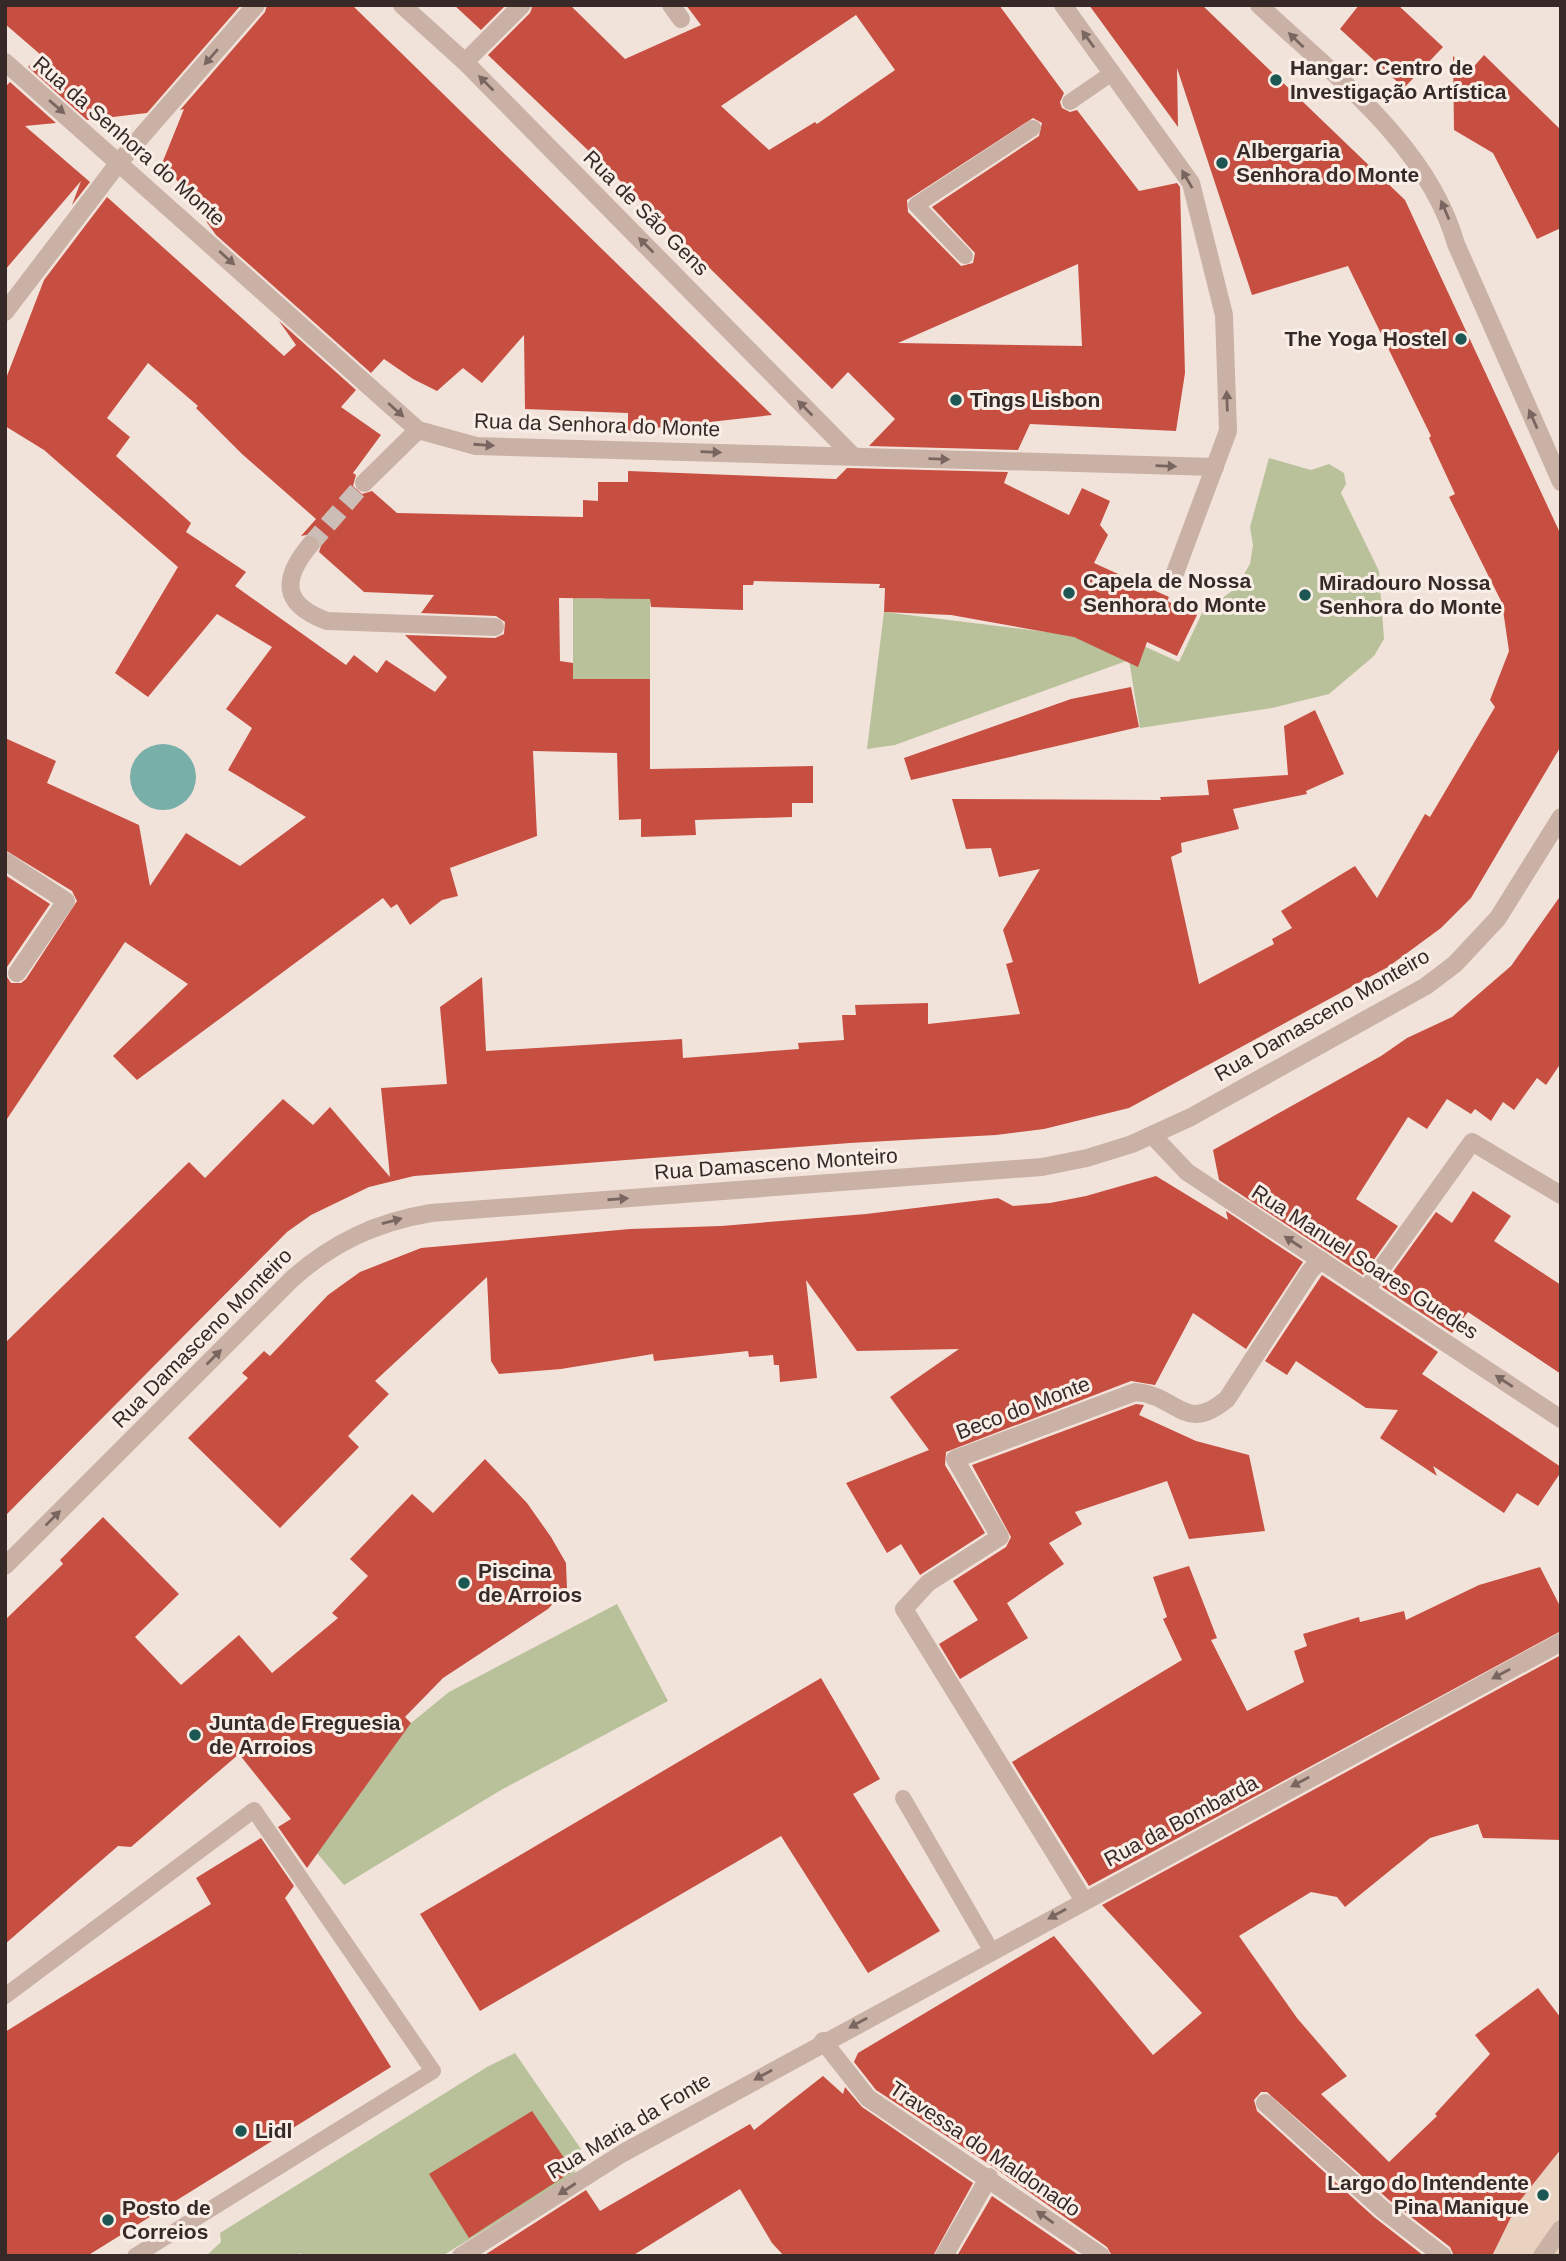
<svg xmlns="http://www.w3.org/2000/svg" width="1566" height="2261" font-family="Arial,sans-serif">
	<rect width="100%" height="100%" fill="#f2e3da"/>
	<g fill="#b9c19a">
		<path d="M1269 458 1311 470 1329 464 1344 473 1346 484 1341 493 1379 571 1384 639 1374 656 1329 694 1272 708 1140 728 1129 660 895 745 867 749 884 612 1137 643 1179 662 1202 613 1236 588 1250 564 1253 545 1250 527Z"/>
		<path d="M650 581V679H573V598L602 599Z"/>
		<path d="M617 1604 668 1701 501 1790 344 1885 317 1853 411 1723 449 1692Z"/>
		<path d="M515 2053 581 2149 575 2164V2175L442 2256H302L300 2253 295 2256H206L221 2242 220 2233 487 2067Z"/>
	</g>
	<path fill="#ead2c0" d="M1561 2149V2256H1492L1518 2203Z"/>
	<circle fill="#78afa9" cx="163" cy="777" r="33"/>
	<g fill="#c74f42" fill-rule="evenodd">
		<path d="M5 5H241L147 113 87 120 28 67 41 55 5 24Z"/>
		<path d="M267 5H352L772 415 628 431V413L525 409 524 335 482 383 463 368 437 391 413 379 384 359 371 373 216 235 163 161 184 109 180 110 265 12Z"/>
		<path d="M454 5H506L481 30Z"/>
		<path d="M533 5H570L625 59 701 25 686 5H999L1064 93 1060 102 1062 108 1070 112 1077 110 1139 191 1177 183 1180 187 1185 373 1176 431 1030 424 1018 450 869 446 895 419 848 372 832 389 657 216 488 55 530 13ZM856 15 895 70 817 124 815 122 769 150 721 106ZM1033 118 1042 123 1039 136 932 207 975 253 973 263 961 266 908 212 907 200ZM1078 264 1082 346 898 343Z"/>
		<path d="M1089 5H1202L1405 200 1561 535V746L1471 898 1441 928 1388 967 1129 1108 1044 1129 996 1135 850 1143 414 1176 369 1187 311 1215 287 1232 5 1516V1343L189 1162 205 1178 283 1099 313 1125 330 1107 390 1177 381 1088 447 1084 440 1007 482 977 486 1051 682 1039 683 1058 799 1049 798 1043 844 1040 842 1015H856L855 1005 928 1003V1024L1020 1014 1006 964 1013 962 1003 930 1040 869 999 877 991 848 966 849 952 799 1161 800 1160 797 1209 795 1207 780 1288 775 1284 726 1315 710 1344 774 1306 791 1307 794 1233 809 1239 829 1181 843 1182 852 1171 857 1199 984 1274 944 1272 939 1292 928 1281 911 1355 866 1377 898 1425 814 1430 817 1495 707 1490 700 1509 651 1502 603 1449 497 1455 494 1429 438 1431 436 1348 266 1252 295 1177 68 1178 127Z"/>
		<path d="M1359 5H1398L1443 47 1404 88 1340 29Z"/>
		<path d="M1484 55 1561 130V228L1537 239 1493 153 1454 130 1453 56 1469 72Z"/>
		<path d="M10 82 56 123 25 126 90 182 72 205 81 181 5 270V87Z"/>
		<path d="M107 197 284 356 296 345 279 321 356 390 341 407 381 435 353 473 356 475 353 486 362 494 372 491 397 513 583 517V500L598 501V482H628V471L836 479 847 468 1008 472 1004 483 1069 515 1082 488 1110 501 1100 525 1108 535 1094 563 1169 597 1167 601 1197 615 1177 656 1147 642 1138 667 1074 637 951 615 884 612 885 588H879L880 584 754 581 753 585H743V610L651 607 650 599 559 598 560 661 573 663V679H650V769L813 766V803H792V817L695 820 696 835 641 837V819L619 820 617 753 533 751 537 836 450 868 458 896 442 900 410 925 397 904 391 908 383 898 137 1080 113 1056 188 984 125 942 5 1122V875L50 904 7 967V977L11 983H21L26 979 77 901 72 891 5 850V738L56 761 47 783 139 825 150 886 186 833 240 866 306 817 228 770 252 728 226 709 272 647 217 614 148 697 115 673 178 567 44 450 5 426V381L44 280ZM148 363 198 406 196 408 242 454 316 519 301 536 311 534 317 536 321 546 319 552 364 592 434 595 421 613 496 616 505 622 504 634 495 638 405 635 447 677 435 692 386 660 377 673 354 655 346 665 235 586 246 572 186 532 191 523 116 456 130 437 107 418Z"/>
		<path d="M1131 687 1139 727 911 780 904 758 1071 699Z"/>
		<path d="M1561 895V1063L1546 1085 1537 1078 1514 1110 1503 1102 1491 1121 1475 1109 1471 1114 1447 1099 1427 1129 1408 1117 1356 1199 1398 1226 1363 1275 1219 1180 1213 1150 1381 1056 1407 1038 1452 1017 1511 966Z"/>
		<path d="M1156 1176 1228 1220 1226 1211 1303 1262 1246 1349 1193 1313 1155 1385 1131 1381 946 1452 945 1465 985 1533 920 1575 901 1544 887 1553 846 1483 929 1450 890 1397 959 1349 857 1351 806 1280 817 1378 780 1382 779 1365H774L773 1355 749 1357 748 1351 654 1361 653 1354 561 1369 499 1374 491 1361 487 1277 375 1381 389 1394 348 1436 359 1447 280 1528 188 1438 248 1378 242 1373 264 1351 270 1356 328 1295 360 1272 421 1248 630 1229 721 1226 866 1214 998 1198 1013 1206 1050 1203 1086 1196Z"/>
		<path d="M1473 1191 1511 1216 1494 1241 1561 1285V1374L1468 1312 1452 1333 1382 1287 1436 1212 1452 1223Z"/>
		<path d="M1322 1275 1438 1352 1422 1374 1561 1467V1472L1538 1506 1517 1493 1504 1513 1433 1466 1437 1476 1380 1438 1398 1410 1366 1408 1296 1361 1287 1375 1265 1361Z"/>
		<path d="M1136 1404 1144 1405 1139 1415 1196 1441 1249 1455 1265 1531 1189 1539 1167 1481 1075 1512 1082 1524 1049 1543 1064 1564 1007 1603 1028 1638 960 1679 939 1644 978 1620 953 1581 1006 1547 1011 1537 972 1465Z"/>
		<path d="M485 1459 527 1503 551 1537 566 1563 567 1589 548 1609 443 1678 405 1717 411 1723 307 1868 278 1827 291 1819 239 1754 131 1847 118 1846 5 1944V1620L63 1564 60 1560 103 1517 179 1594 135 1637 181 1685 239 1635 272 1673 338 1618 332 1613 368 1576 350 1559 412 1494 433 1513Z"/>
		<path d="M1189 1566 1217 1638 1211 1640 1247 1711 1304 1682 1294 1651 1307 1646 1303 1634 1359 1617 1360 1622 1404 1611 1406 1620 1479 1585 1540 1567 1561 1608V1631L1089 1886 1012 1762 1182 1660 1163 1619 1167 1617 1153 1577Z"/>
		<path d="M1561 1655V1840L1483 1838 1478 1824 1430 1838 1345 1907 1337 1897 1311 1892 1239 1936 1297 2018 1347 2076 1321 2094 1389 2162 1437 2116 1435 2114 1490 2054 1475 2035 1538 1988 1561 2018V2149L1518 2203 1492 2256H1454L1450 2247 1389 2200 1267 2092H1261L1254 2100 1257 2111 1374 2217 1424 2256H1112L1107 2247 995 2168 876 2090 854 2062 858 2053 1054 1936 1153 2055 1202 2013 1102 1905Z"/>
		<path d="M821 1678 880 1779 853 1794 940 1931 868 1973 781 1836 480 2011 420 1914Z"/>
		<path d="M261 1838 294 1886 285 1898 391 2067 87 2256H5V2032L211 1904 196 1878Z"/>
		<path d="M823 2076 843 2094 845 2087 862 2107 973 2183 933 2256H784L772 2243 740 2189 632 2256H483L586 2190 600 2211 750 2124 754 2130Z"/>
		<path d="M532 2111 573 2171 469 2238 429 2174Z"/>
		<path d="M992 2196 1080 2256H957Z"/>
	</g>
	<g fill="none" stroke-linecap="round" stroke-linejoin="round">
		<path stroke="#ccbeb6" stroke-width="18" stroke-dasharray="18 9" stroke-linecap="butt" d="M310 545 364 483"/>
		<g stroke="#cab1a6" stroke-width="16">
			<path d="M1070 102 1112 73"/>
			<path d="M965 256 916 205 1033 128"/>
			<path d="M903 1798 991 1950"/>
			<path d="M5 1996 254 1810 433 2071 135 2256"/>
		</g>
		<path stroke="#cab1a6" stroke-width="18" d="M1083 1899 904 1609 928 1583 1000 1537 955 1459 1135 1392C1178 1395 1184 1435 1227 1399L1310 1271 1321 1260"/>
		<g stroke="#cab1a6" stroke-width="18">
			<path d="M402 5 465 62 853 456"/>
			<path d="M671 5 681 19"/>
			<path d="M1063 5 1191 183 1224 315 1228 431 1175 573"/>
			<path d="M1259 5C1333 75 1428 144 1456 244L1561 482"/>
			<path d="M5 62 418 430 476 446 1215 467"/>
			<path d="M465 62 522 5"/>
			<path d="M5 312 120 161 256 5"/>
			<path d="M364 483 418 430"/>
			<path d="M310 545C282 579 281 604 327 621L495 627"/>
			<path d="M5 861 66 901 17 973"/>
			<path d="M1152 1135 1187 1172 1561 1419"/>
			<path d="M1366 1290 1472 1142 1561 1195"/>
			<path d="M5 1566 293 1278C334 1242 377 1222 431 1213L1042 1167 1087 1158 1132 1144 1191 1117 1426 986 1455 964 1498 918 1561 817"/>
			<path d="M823 2041 868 2098 1101 2256"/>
			<path d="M1265 2103 1382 2209 1443 2256"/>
			<path d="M461 2256 623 2153 1561 1642"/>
			<path d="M944 2256 989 2177"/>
			<path d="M1542 2256 1561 2229"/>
		</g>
	</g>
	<defs><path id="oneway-solid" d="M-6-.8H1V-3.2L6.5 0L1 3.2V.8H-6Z" transform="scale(1.75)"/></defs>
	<g fill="#796660">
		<use href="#oneway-solid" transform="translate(1088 39) rotate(-126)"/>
		<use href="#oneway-solid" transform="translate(1296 40) rotate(-136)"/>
		<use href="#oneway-solid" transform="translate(211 57) rotate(131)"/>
		<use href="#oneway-solid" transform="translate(486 83) rotate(-135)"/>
		<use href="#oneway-solid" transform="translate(57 107) rotate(41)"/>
		<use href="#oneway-solid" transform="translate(1187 179) rotate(-120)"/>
		<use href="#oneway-solid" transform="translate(1445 210) rotate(-113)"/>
		<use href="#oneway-solid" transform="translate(646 245) rotate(-135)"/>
		<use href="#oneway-solid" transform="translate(227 258) rotate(42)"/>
		<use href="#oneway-solid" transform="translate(1227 401) rotate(-92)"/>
		<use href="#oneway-solid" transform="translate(805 408) rotate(-135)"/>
		<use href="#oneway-solid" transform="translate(396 410) rotate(42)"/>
		<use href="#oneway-solid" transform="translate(1533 419) rotate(-114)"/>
		<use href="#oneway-solid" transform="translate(484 445) rotate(4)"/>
		<use href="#oneway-solid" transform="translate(711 452) rotate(2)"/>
		<use href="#oneway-solid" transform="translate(939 459) rotate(2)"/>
		<use href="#oneway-solid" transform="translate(1166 466) rotate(2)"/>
		<use href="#oneway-solid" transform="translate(618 1199) rotate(-4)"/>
		<use href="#oneway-solid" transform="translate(392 1221) rotate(-15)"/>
		<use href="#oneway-solid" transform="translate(1293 1242) rotate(-147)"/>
		<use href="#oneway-solid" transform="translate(214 1357) rotate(-45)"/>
		<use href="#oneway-solid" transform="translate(1504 1381) rotate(-147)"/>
		<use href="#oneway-solid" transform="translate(53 1518) rotate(-45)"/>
		<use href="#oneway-solid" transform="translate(1501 1674) rotate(152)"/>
		<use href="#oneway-solid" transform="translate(1300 1782) rotate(152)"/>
		<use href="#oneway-solid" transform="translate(1057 1914) rotate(151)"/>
		<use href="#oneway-solid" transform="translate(858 2023) rotate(151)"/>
		<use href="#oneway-solid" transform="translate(763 2075) rotate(151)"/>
		<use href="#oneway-solid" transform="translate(567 2189) rotate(147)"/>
		<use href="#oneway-solid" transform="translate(1045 2217) rotate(-145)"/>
	</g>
	<g fill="#1c5753" stroke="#f9eee6" stroke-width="2.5">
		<circle cx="1276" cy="80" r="7"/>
		<circle cx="1222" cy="163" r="7"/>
		<circle cx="1461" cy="339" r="7"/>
		<circle cx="956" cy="400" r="7"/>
		<circle cx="1069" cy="593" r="7"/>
		<circle cx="1305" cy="595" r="7"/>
		<circle cx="464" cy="1583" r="7"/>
		<circle cx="195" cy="1735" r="7"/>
		<circle cx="241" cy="2131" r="7"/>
		<circle cx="1543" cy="2195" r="7"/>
		<circle cx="108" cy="2220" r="7"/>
	</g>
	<g text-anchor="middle" stroke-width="6" stroke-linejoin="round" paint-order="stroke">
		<g font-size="21" font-weight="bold" fill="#362927" stroke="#f9eee6" text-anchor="start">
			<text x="1290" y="75">Hangar: Centro de<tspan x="1290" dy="24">Investigação Artística</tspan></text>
			<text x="1236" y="158">Albergaria<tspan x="1236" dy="24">Senhora do Monte</tspan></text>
			<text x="1447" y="346" text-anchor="end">The Yoga Hostel</text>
			<text x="970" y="407">Tings Lisbon</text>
			<text x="1083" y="588">Capela de Nossa<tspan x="1083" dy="24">Senhora do Monte</tspan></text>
			<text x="1319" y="590">Miradouro Nossa<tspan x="1319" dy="24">Senhora do Monte</tspan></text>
			<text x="478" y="1578">Piscina<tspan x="478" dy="24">de Arroios</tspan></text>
			<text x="209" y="1730">Junta de Freguesia<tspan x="209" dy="24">de Arroios</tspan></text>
			<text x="255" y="2138">Lidl</text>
			<text x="1529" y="2190" text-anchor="end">Largo do Intendente<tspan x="1529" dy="24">Pina Manique</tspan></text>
			<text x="122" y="2215">Posto de<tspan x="122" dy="24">Correios</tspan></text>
		</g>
		<g font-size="21" fill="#362927" stroke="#f9eee6">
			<text transform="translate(129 141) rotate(41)" y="7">Rua da Senhora do Monte</text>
			<text transform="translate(646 213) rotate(45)" y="7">Rua de São Gens</text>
			<text transform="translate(597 425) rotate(2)" y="7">Rua da Senhora do Monte</text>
			<text transform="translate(1322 1015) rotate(-30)" y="7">Rua Damasceno Monteiro</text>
			<text transform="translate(776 1164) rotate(-4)" y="7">Rua Damasceno Monteiro</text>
			<text transform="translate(1365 1262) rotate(33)" y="7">Rua Manuel Soares Guedes</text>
			<text transform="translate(202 1338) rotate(-45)" y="7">Rua Damasceno Monteiro</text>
			<text transform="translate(1023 1408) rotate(-21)" y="7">Beco do Monte</text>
			<text transform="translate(1181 1821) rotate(-28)" y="7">Rua da Bombarda</text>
			<text transform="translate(629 2126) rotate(-31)" y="7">Rua Maria da Fonte</text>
			<text transform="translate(985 2149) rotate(34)" y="7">Travessa do Maldonado</text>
		</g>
	</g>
	<rect width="1566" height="2261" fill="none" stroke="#362927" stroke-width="14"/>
</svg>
